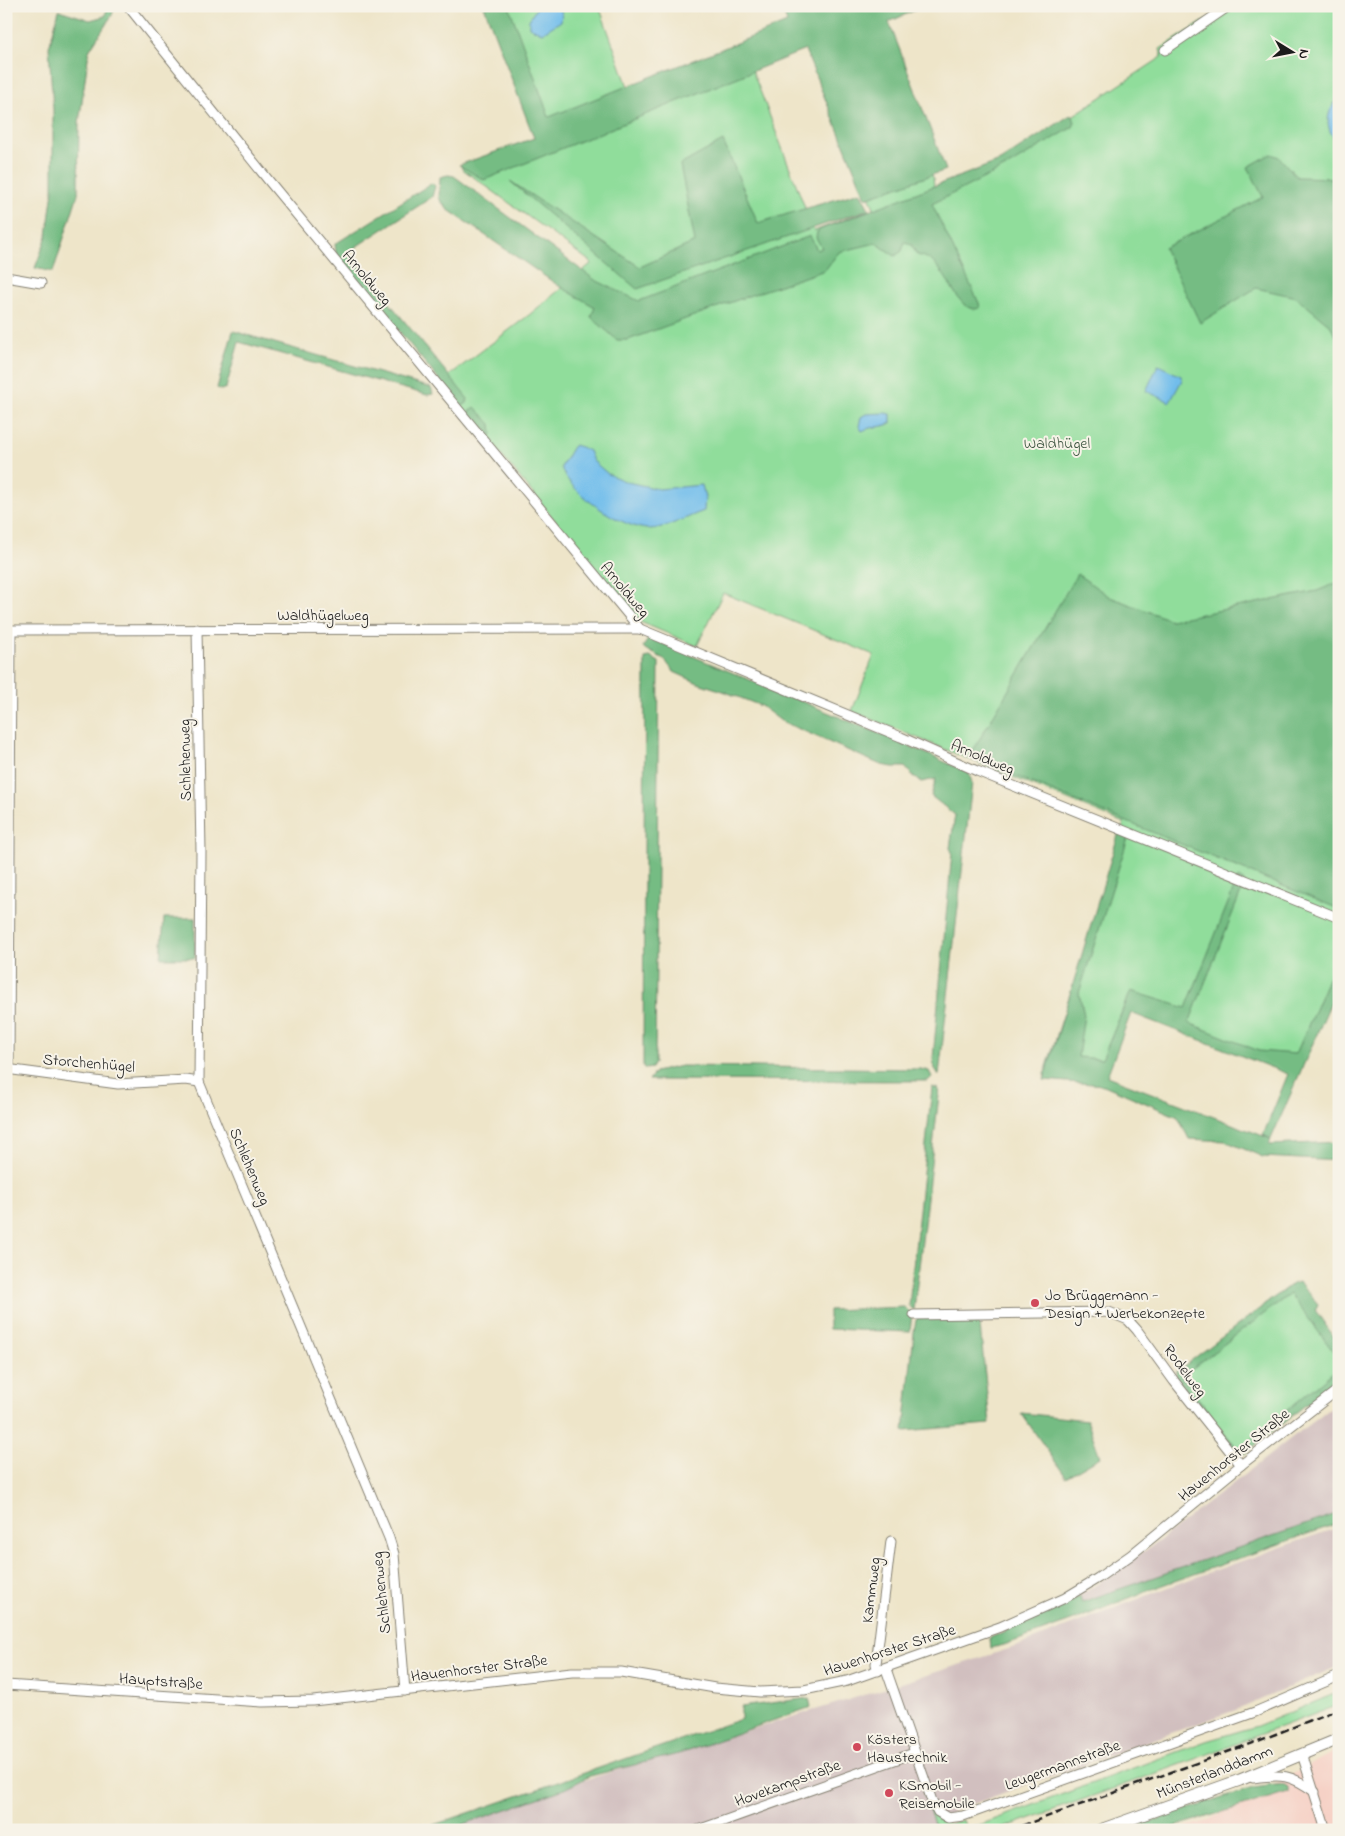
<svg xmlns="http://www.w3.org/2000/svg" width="1345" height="1836" font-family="'Indie Flower',sans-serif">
	<rect width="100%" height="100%" fill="#f7f3e8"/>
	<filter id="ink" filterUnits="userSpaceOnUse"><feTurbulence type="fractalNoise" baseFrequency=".02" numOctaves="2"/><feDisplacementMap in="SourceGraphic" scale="10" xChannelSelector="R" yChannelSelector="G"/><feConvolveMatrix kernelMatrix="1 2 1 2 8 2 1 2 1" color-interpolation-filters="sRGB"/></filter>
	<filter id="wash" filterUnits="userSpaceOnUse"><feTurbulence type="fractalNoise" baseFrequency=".0096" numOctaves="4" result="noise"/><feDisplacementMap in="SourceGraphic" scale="20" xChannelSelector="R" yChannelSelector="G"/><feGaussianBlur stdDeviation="1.12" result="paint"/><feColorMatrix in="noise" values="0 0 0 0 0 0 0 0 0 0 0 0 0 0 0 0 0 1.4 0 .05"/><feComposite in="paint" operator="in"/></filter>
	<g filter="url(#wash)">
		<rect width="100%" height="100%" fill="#eee5c9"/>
		<path fill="#f6d1c6" d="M1339 1749V1830H1176L1207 1821Z"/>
		<g fill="#d1bfbf">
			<path d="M1339 1401V1513L1082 1602 1080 1596 1159 1541Z"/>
			<path d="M1339 1527V1666L1244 1707 953 1811 932 1830H437L529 1797 861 1696 1015 1647 1182 1582Z"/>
		</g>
		<g fill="#90dd9b" stroke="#567c5c">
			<path d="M501 6H599L635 106 749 62 814 231 874 208 811 40 876 15 933 177 934 186 998 165 1162 57 1160 49 1228 6H1339V955L1290 1069 1177 1020 1126 1001 1095 1080 1044 1076 1124 823 852 711 874 655 723 593 697 646 638 621 445 387 442 381 529 315 592 263 461 168 548 136Z"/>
			<path d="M1290 1285 1339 1348V1376L1240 1453 1177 1374Z"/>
			<path d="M1339 1692V1705L1179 1765 998 1830H966L1206 1741 1257 1726Z"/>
			<path d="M923 1792 937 1819 949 1824 963 1820 965 1826 954 1830H936Z"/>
		</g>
		<g fill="#74bc83" stroke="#486c50">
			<path d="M108 6H115L112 15 89 51 79 123 78 194 53 272 35 268 47 236 53 190V110L49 47 59 10 90 20 105 16Z"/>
			<path d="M484 6H509L549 117 787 23 782 6H924L889 22 946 170 866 198 805 50 484 180 459 165 534 138Z"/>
			<path d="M1072 114 1075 122 1073 127 1008 166 932 204 979 303 980 308C954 317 949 258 917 255L911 244 905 242 902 251 895 256 876 243 839 252 825 270 751 295 628 340H617L591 317 595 307 559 286 447 209 439 198 440 177 448 175 454 176 595 280 639 301 810 236 817 250 822 248 816 238 817 232 821 229 1000 161Z"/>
			<path d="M723 141 758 223 860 192 869 209 637 289 510 181 640 267 695 242 680 165Z"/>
			<path d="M1271 154 1279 157 1297 177 1339 178V341L1330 325 1296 297 1256 288 1200 323 1164 248 1263 197 1248 167Z"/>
			<path d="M432 183 435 186 432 197 348 252 468 399 467 403 461 407 336 254 335 244Z"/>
			<path d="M233 331 431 388 433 394 427 395 239 342 226 388 221 390 217 388Z"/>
			<path d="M475 407 491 424 492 434 488 440 467 414Z"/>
			<path d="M1077 574 1110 597 1171 620 1317 591 1339 582V909L969 757Z"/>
			<path d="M649 638 914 748 969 773 972 783 939 1075 934 1067 933 1058 952 852 950 848 955 815 931 796 936 779 921 782 913 776 905 767H893L881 765 781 721 761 706 723 691 698 683 674 672 664 659 645 649 643 647Z"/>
			<path d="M650 657 659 662V664L655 1063 652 1068 645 1069 643 1067 645 658Z"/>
			<path d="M1119 832 1129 835 1079 993 1084 1015 1078 1057 1102 1059 1131 991 1186 1008 1238 878 1245 882 1189 1023 1259 1051 1296 1054 1339 953V984L1271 1139 1263 1135 1288 1074 1131 1013 1107 1076 1271 1139 1269 1145 1339 1142V1161L1263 1157 1225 1141 1189 1139 1178 1117 1104 1085 1044 1080Z"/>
			<path d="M164 918H195V958H161Z"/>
			<path d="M681 1066 920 1069 929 1071 932 1077 928 1081 649 1080 655 1072Z"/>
			<path d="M932 1087 938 1089 939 1095 914 1310 909 1306Z"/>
			<path d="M1299 1282 1318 1304 1315 1310 1339 1344V1359L1290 1294 1181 1377 1213 1417 1210 1419 1205 1415 1176 1378V1372L1292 1284Z"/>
			<path d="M904 1307 912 1314 910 1332 829 1329V1310Z"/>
			<path d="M919 1316H979L990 1424 904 1431 914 1332 916 1320Z"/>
			<path d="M1339 1367V1378L1246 1453 1241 1454H1236L1219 1433 1220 1427 1239 1450Z"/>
			<path d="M1021 1413 1087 1420 1100 1457 1066 1477Z"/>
			<path d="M1339 1513V1523L1149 1590 1074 1620 1004 1645 991 1648 990 1638 1080 1596 1082 1602Z"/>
			<path d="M809 1698 811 1707 682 1753 590 1776 564 1789 447 1830H419L741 1719V1707Z"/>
			<path d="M1283 1784 1288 1787V1792L1164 1830H1124L1253 1788Z"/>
		</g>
		<g fill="#71bdeb" stroke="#466c84">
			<path d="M559 6 562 13 561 21 542 33 529 27V20L537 7Z"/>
			<path d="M1339 97V143C1323 129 1326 111 1339 97Z"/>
			<path d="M1158 365 1181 376 1182 380 1170 402 1146 391Z"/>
			<path d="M885 413 891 414V423C882 428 871 426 862 431L859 426 861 417 866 414Z"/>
			<path d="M574 445 581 447 589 451 593 461 608 474 627 482 659 489 702 485 705 497 704 511C689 516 666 529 649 529 623 529 568 492 561 467Z"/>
		</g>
	</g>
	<g filter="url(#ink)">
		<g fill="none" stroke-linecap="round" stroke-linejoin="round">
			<defs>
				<g id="minor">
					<path d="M128 6 269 181 640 629 901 737 977 771 1339 918"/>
					<path d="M1165 50 1229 6"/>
					<path d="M6 277 41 283"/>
					<path d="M197 629 201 852 199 1082 389 1538 394 1554 405 1691"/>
					<path d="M6 630 640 629"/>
					<path d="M6 1069 118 1084 186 1080 199 1082"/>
					<path d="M9 1069 11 630"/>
					<path d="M914 1315 1109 1312 1128 1320 1137 1330 1174 1381 1241 1465"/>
					<path d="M886 1669 932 1801 938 1812 948 1818 963 1816 1255 1712 1339 1676"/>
					<path d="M878 1671 876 1664 891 1541"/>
					<path d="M6 1685 262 1702 313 1701 572 1672H621L715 1688 760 1692 804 1690 847 1681 1000 1627 1065 1598 1098 1578 1131 1555 1241 1465 1339 1389"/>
					<path d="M1302 1754 1326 1830"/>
					<path d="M1253 1778C1281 1774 1291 1774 1315 1792"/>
					<path d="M698 1830 914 1753"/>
				</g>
				<path id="major" d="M1100 1830 1240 1780 1339 1739"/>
			</defs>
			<use href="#minor" stroke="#858072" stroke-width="11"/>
			<use href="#major" stroke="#858072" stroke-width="13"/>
			<use href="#minor" stroke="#fff" stroke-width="9"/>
			<use href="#major" stroke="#fff" stroke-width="11"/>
			<path stroke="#1c1c1c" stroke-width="2.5" stroke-dasharray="8 4" stroke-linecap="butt" d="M1010 1830 1258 1741 1339 1709"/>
		</g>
	</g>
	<g fill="#d1495b" stroke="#f7f3e8" stroke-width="2">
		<circle cx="1035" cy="1303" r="5"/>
		<circle cx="857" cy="1747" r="5"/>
		<circle cx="889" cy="1793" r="5"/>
	</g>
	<g text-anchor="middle" stroke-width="4" stroke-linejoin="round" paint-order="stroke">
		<g font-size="16" fill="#1c1c1c" stroke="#f7f3e8">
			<text transform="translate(368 277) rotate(50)" y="6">Arnoldweg</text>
			<text transform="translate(626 589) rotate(50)" y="6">Arnoldweg</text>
			<text x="323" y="620">Waldhügelweg</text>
			<text transform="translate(983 756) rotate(23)" y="6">Arnoldweg</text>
			<text transform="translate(184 760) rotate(-91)" y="6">Schlehenweg</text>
			<text transform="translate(89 1062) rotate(5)" y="6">Storchenhügel</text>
			<text transform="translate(251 1166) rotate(67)" y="6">Schlehenweg</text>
			<text transform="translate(1186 1370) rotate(53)" y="6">Rodelweg</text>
			<text transform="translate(1233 1454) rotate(-39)" y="6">Hauenhorster Straße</text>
			<text transform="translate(870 1590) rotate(-83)" y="6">Kammweg</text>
			<text transform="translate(380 1593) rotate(-96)" y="6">Schlehenweg</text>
			<text transform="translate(889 1649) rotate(-18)" y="6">Hauenhorster Straße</text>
			<text transform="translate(479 1667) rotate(-7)" y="6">Hauenhorster Straße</text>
			<text transform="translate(161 1680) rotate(4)" y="6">Hauptstraße</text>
			<text transform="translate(1062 1764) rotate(-20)" y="6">Leugermannstraße</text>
			<text transform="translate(1214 1771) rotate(-21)" y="6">Münsterlanddamm</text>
			<text transform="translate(787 1782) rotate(-20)" y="6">Hovekampstraße</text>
		</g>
		<g font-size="16" fill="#3f5642" stroke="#f7f3e8">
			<text x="1057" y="448">Waldhügel</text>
		</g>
		<g font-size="16" fill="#1c1c1c" stroke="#f7f3e8" text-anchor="start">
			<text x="1045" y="1300">Jo Brüggemann -<tspan x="1045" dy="18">Design + Werbekonzepte</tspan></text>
			<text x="867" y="1744">Kösters<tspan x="867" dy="18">Haustechnik</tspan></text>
			<text x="899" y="1790">KSmobil -<tspan x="899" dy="18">Reisemobile</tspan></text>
		</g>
	</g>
	<rect width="1345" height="1836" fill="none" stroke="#f7f3e8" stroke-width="25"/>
	<g transform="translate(1292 52) rotate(100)" stroke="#f7f3e8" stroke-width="4" paint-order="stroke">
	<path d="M0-4L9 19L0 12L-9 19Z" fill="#1c1c1c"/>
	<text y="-8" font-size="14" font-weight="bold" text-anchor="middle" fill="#1c1c1c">N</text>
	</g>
</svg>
